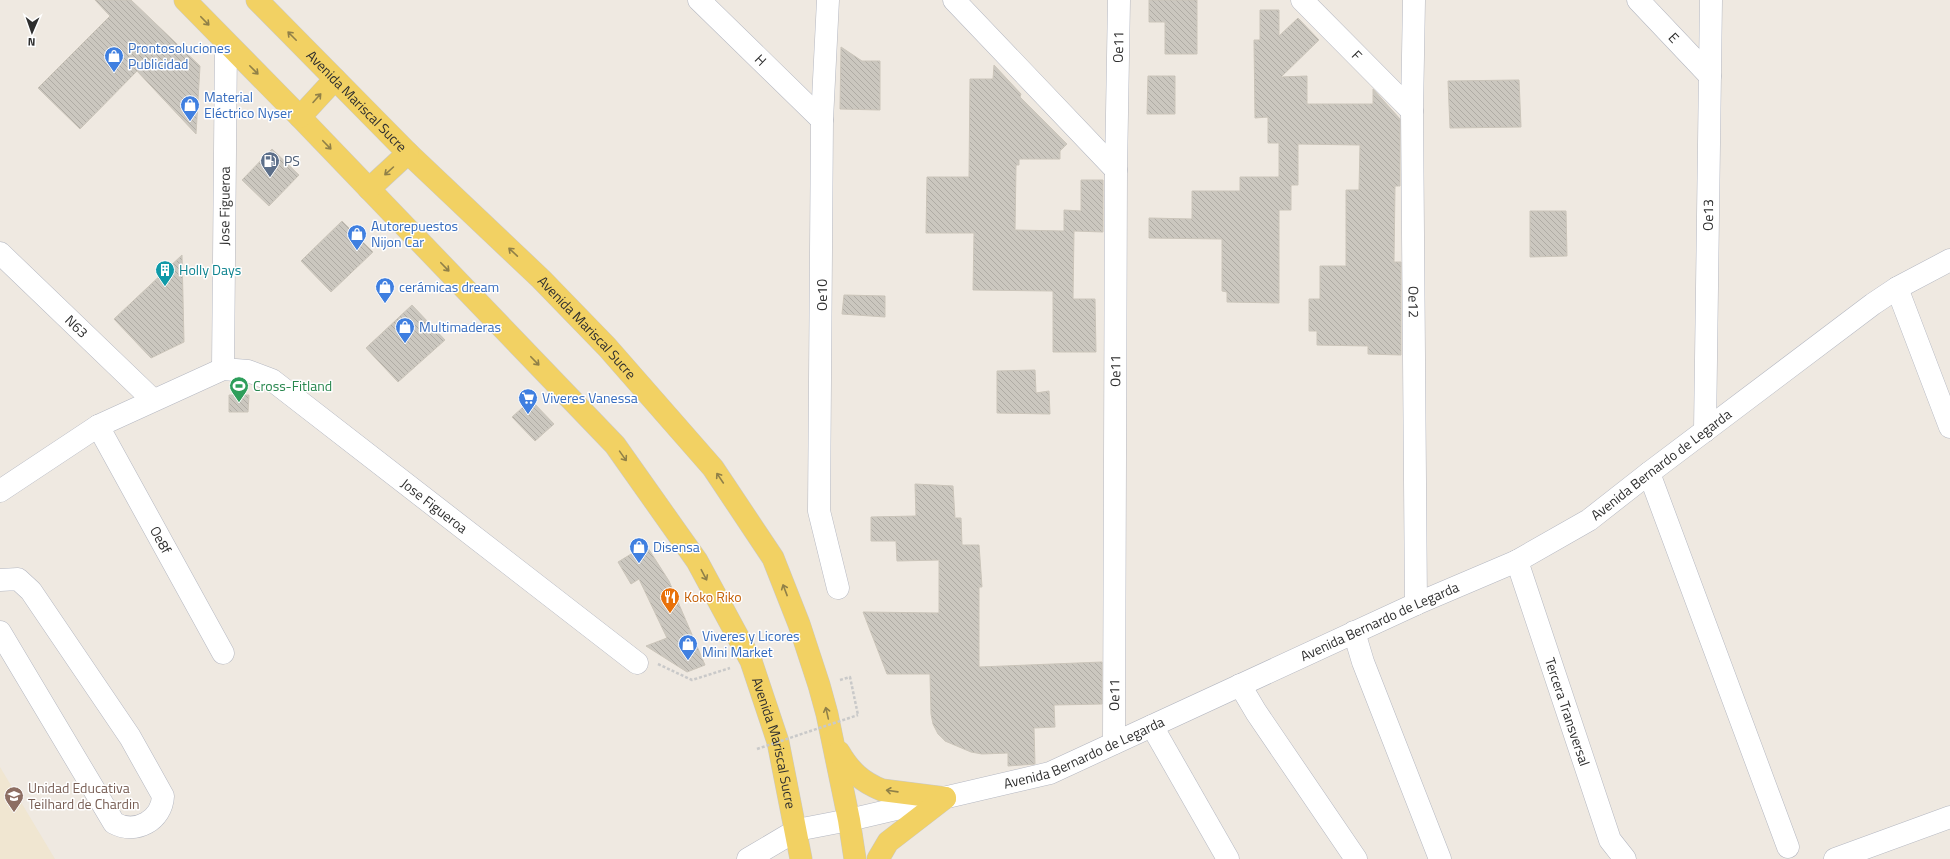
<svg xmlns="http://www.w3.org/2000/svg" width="1950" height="859" font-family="'Titillium Web',sans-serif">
	<defs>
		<pattern id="building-back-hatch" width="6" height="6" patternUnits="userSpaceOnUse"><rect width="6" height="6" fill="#cbc7bf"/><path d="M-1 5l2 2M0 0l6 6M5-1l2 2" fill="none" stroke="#afaba4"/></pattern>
	</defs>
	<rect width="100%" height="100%" fill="#efe9e1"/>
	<path fill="#f0e6d1" d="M0 767 55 859H0Z"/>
	<g fill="url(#building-back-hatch)" stroke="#cbc5ba">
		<path d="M95 0H131L200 66 196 134 137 71 80 129 38 88 110 16Z"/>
		<path d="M1149 0H1197V54H1165V22H1149Z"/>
		<path d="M1260 10H1279V36L1298 18 1319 40 1281 77 1307 76V104H1373V89L1400 119V186H1395L1394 262H1401V355L1368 354V346L1317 345V331H1309V299H1320V266H1346V190H1359L1360 145 1298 144V185H1291V210H1279V303L1227 302V292L1222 291V239L1149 238V218L1192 219V191H1240V177H1279V143H1268V117L1255 118 1254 40H1260Z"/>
		<path d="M841 47 862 61H880V110L840 109Z"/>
		<path d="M994 65 1021 94 1020 97 1067 144 1060 151V159H1019V165H1016L1015 230 1064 231V210L1081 211V180H1103V232L1074 231 1073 299H1095L1096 352H1053V291L973 290 974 233H926L927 177H969L970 79H993Z"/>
		<path d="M1148 76H1175V114H1147Z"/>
		<path d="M1519 80 1521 127 1450 128 1448 81Z"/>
		<path d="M272 149 299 175 269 206 242 180Z"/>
		<path d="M1530 211H1566L1567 256 1530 257Z"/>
		<path d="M342 221 373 252 331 292 301 261Z"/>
		<path d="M182 255 184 342 151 358 114 319Z"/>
		<path d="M844 295 885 296V317L842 314Z"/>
		<path d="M412 305 445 340 398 382 366 348Z"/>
		<path d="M1035 370 1036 393 1049 391 1050 414 997 413V371Z"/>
		<path d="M229 395H249L248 412H229Z"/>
		<path d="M531 400 554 424 535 441 512 417Z"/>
		<path d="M915 484 953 486 955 518H961L962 545H979L982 587H979V667L1102 662V704L1054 705 1055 727 1034 728 1035 764 1008 766V753L982 754 971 752 945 741 938 734 933 724 931 714 930 674H887L863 612 939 613V560L897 561 896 541H871V517L916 516Z"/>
		<path d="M646 545 669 581 705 665 687 672 646 646 667 638 639 579 631 584 618 562Z"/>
	</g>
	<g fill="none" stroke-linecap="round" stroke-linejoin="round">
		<defs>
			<g id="minor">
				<path id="s1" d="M699 0 822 120"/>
				<path d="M828 0 822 120 819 511 838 588"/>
				<path d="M954 0 1116 170"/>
				<path id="s2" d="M1302 0 1412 111"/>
				<path id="s3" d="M1414 0 1412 111 1416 604"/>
				<path id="s4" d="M1638 0 1710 76"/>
				<path id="s5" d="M0 253 153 400"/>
				<path d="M1897 288 1950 427"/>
				<path id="s6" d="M223 369 226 43"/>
				<path id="s7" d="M98 426 223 653"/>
				<path id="s8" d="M1705 431 1711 0"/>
				<path d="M1649 473 1788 847"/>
				<path id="s9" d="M0 491 98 426 223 369 248 371 272 380 637 663"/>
				<path id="s10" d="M1517 561 1610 840 1625 859"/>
				<path d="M0 580 18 579 31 591 130 737 163 796C162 820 136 835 114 823L0 632"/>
				<path d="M1354 632 1363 662 1440 859"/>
				<path d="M1240 685 1256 712 1356 859"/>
				<path d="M1152 726 1228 859"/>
				<path id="s11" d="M1114 743 1116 170 1119 0"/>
				<path id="s12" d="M748 859 797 830 849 820 1050 773 1416 604 1517 561 1589 520 1649 473 1873 304 1897 288 1950 260"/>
				<path d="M1835 859 1950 817"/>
			</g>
			<g id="major">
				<path id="s13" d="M185 0 300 117 615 445 697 561 751 661 778 742 801 859"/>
				<path id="s14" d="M257 0 408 153 541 279 607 347 713 468 773 558 799 624 819 685 827 714 849 820 855 859"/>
				<path d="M300 117 335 79"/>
				<path d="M369 189 408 153"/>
				<path d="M839 752C850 771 862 782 882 790L945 798"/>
				<path d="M878 859 888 842 945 798"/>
			</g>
		</defs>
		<use href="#minor" stroke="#b4b7c1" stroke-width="23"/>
		<use href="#major" stroke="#c9c9c9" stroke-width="23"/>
		<g stroke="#c9c9c9" stroke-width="2.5" stroke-dasharray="3 2" stroke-linecap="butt">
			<path d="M658 664 692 680 730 668"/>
			<path d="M840 680 850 677 858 715"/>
		</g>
		<use href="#minor" stroke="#fff" stroke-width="22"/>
		<use href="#major" stroke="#f2d163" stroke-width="22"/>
		<path stroke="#c9c9c9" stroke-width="2.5" stroke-dasharray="3 2" stroke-linecap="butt" d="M757 749 858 715"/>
	</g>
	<defs><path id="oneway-shaft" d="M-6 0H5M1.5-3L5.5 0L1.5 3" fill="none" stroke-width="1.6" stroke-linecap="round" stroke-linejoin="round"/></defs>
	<g stroke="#908048">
		<use href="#oneway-shaft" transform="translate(205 21) rotate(46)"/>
		<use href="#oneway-shaft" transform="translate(292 36) rotate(-135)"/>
		<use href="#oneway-shaft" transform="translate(254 70) rotate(45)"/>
		<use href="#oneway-shaft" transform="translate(317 98) rotate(-48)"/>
		<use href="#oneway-shaft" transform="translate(327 145) rotate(46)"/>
		<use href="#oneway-shaft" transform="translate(389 171) rotate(138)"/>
		<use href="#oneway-shaft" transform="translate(513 252) rotate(-137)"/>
		<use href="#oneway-shaft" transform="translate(445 267) rotate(46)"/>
		<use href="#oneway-shaft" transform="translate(535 361) rotate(46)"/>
		<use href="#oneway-shaft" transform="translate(623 456) rotate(55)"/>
		<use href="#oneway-shaft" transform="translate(720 478) rotate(-124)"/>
		<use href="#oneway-shaft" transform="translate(704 575) rotate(62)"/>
		<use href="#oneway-shaft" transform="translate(785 590) rotate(-111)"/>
		<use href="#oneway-shaft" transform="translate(827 713) rotate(-103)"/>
		<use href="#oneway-shaft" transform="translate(892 791) rotate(-172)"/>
	</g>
	<defs>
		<symbol id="shop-pin" viewBox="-11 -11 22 30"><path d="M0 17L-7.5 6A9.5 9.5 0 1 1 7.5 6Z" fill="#3f7fe0" stroke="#fff"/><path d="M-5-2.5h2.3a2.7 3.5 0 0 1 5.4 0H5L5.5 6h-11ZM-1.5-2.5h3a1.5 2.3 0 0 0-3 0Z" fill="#fff"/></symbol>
		<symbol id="fuel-pin" viewBox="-11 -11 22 30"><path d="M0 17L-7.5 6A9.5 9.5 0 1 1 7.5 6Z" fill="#5c6f8a" stroke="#fff"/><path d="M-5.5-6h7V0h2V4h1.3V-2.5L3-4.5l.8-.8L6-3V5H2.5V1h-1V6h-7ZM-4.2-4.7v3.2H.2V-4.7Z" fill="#fff"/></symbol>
		<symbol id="building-pin" viewBox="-11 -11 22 30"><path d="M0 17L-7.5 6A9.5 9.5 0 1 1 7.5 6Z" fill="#0f9aa8" stroke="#fff"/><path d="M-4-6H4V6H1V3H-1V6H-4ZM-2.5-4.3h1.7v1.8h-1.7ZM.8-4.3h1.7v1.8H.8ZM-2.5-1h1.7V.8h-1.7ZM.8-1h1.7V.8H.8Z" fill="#fff"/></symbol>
		<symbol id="stadium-pin" viewBox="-11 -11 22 30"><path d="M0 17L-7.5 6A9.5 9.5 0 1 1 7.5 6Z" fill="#2e9e5b" stroke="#fff"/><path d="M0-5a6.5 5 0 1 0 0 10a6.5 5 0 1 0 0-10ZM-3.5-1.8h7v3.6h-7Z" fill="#fff"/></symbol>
		<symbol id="supermarket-pin" viewBox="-11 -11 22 30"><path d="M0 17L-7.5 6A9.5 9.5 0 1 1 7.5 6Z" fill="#3f7fe0" stroke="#fff"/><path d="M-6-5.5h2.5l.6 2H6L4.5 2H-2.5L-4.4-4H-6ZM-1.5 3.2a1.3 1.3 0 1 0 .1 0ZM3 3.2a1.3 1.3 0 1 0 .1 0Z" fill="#fff"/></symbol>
		<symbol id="restaurant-pin" viewBox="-11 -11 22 30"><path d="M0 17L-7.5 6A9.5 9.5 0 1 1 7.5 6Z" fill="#e8710a" stroke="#fff"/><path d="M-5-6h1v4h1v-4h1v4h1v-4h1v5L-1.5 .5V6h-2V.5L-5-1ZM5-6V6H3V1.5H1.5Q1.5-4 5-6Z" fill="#fff"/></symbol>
		<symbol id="university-pin" viewBox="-11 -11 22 30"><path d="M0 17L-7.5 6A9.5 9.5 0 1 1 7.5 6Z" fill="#8d6e63" stroke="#fff"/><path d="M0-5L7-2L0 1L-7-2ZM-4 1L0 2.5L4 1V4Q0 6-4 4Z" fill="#fff"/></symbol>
	</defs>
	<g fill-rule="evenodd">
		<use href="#shop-pin" x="103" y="45" width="22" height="30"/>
		<use href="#shop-pin" x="179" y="94" width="22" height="30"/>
		<use href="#fuel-pin" x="259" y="150" width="22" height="30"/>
		<use href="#shop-pin" x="346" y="223" width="22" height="30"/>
		<use href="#building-pin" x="154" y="259" width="22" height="30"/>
		<use href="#shop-pin" x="374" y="276" width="22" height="30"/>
		<use href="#shop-pin" x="394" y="316" width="22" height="30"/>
		<use href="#stadium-pin" x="228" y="375" width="22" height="30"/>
		<use href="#supermarket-pin" x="517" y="387" width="22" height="30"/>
		<use href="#shop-pin" x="628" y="536" width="22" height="30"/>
		<use href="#restaurant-pin" x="659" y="586" width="22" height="30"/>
		<use href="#shop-pin" x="677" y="633" width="22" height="30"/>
		<use href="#university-pin" x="3" y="785" width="22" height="30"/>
	</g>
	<g text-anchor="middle" stroke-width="3" stroke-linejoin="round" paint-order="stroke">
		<g font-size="14" fill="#2e2e2e" stroke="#fff">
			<text dy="5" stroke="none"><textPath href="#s4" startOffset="52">E</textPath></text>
			<text dy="5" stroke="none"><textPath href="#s11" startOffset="696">Oe11</textPath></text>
			<text dy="5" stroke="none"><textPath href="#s2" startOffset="78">F</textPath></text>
			<text dy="5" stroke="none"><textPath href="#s1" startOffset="86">H</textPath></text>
			<text dy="5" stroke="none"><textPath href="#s14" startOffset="142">Avenida Mariscal Sucre</textPath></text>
			<text dy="5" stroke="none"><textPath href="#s6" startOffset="163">Jose Figueroa</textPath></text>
			<text dy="5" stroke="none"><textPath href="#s8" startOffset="216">Oe13</textPath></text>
			<text transform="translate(822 295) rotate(-90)" y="5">Oe10</text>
			<text dy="5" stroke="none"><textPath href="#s3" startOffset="302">Oe12</textPath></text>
			<text dy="5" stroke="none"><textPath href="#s5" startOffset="106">N63</textPath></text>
			<text dy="5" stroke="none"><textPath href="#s14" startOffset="465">Avenida Mariscal Sucre</textPath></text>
			<text dy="5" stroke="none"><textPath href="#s11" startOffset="372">Oe11</textPath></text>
			<text dy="5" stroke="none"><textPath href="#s12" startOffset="1003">Avenida Bernardo de Legarda</textPath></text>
			<text dy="5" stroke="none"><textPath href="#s9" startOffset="511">Jose Figueroa</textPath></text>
			<text dy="5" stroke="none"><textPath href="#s7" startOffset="130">Oe8f</textPath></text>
			<text dy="5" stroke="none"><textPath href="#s12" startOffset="679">Avenida Bernardo de Legarda</textPath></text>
			<text dy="5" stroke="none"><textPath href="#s11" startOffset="48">Oe11</textPath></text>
			<text dy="5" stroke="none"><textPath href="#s10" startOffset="159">Tercera Transversal</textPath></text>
			<text dy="5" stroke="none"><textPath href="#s13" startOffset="960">Avenida Mariscal Sucre</textPath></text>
			<text dy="5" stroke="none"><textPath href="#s12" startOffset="355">Avenida Bernardo de Legarda</textPath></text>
		</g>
		<g font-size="14" fill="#366cbe" stroke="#fff" text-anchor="start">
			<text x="128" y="53">Prontosoluciones<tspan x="128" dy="16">Publicidad</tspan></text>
			<text x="204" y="102">Material<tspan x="204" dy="16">Eléctrico Nyser</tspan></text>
			<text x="371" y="231">Autorepuestos<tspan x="371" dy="16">Nijon Car</tspan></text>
			<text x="399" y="292">cerámicas dream</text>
			<text x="419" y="332">Multimaderas</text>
			<text x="542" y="403">Viveres Vanessa</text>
			<text x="653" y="552">Disensa</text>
			<text x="702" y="641">Viveres y Licores<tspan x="702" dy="16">Mini Market</tspan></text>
		</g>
		<g font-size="14" fill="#4e5e75" stroke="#fff" text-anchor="start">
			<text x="284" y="166">PS</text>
		</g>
		<g font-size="14" fill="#0d838f" stroke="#fff" text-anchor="start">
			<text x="179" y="275">Holly Days</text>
		</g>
		<g font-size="14" fill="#27864d" stroke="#fff" text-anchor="start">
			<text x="253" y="391">Cross-Fitland</text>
		</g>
		<g font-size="14" fill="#c56008" stroke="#fff" text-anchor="start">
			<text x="684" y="602">Koko Riko</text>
		</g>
		<g font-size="14" fill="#785e54" stroke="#fff" text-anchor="start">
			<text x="28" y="793">Unidad Educativa<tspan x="28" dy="16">Teilhard de Chardin</tspan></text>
		</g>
	</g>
	<g transform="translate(32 32) rotate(182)" stroke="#ffffff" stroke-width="3" paint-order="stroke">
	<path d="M0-3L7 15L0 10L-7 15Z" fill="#2e2e2e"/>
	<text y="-6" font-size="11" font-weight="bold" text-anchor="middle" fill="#2e2e2e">N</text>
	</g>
</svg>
